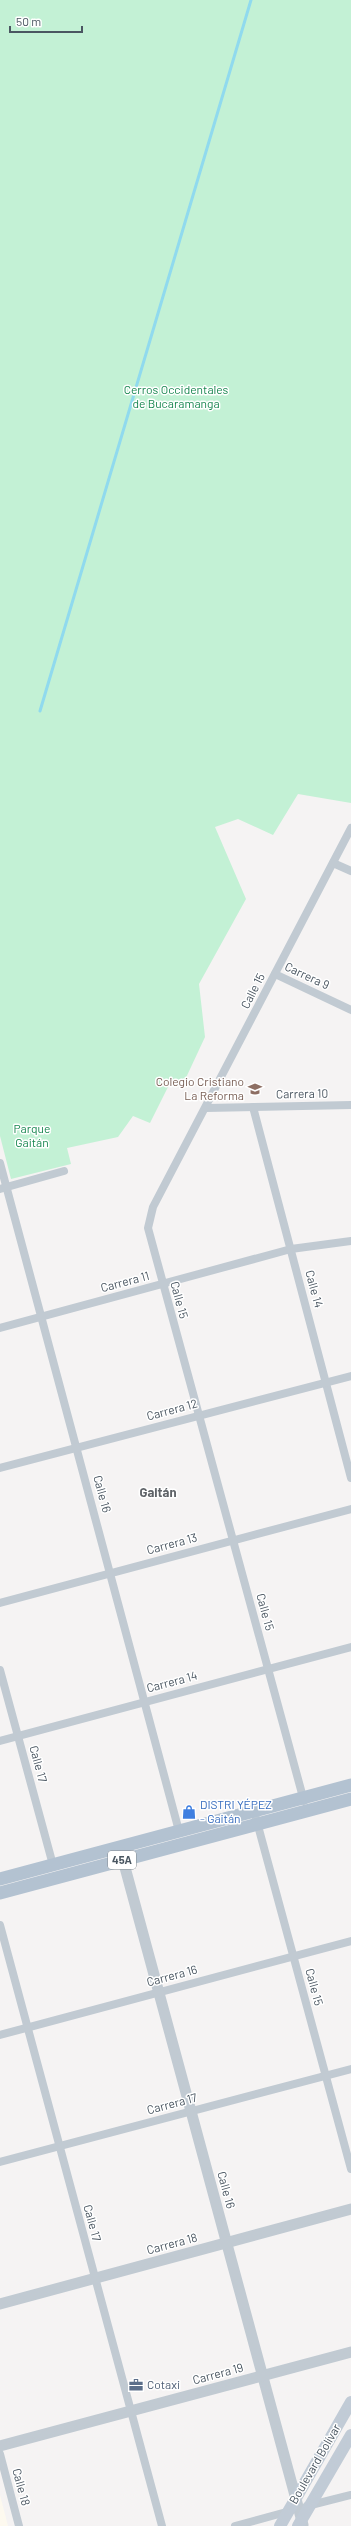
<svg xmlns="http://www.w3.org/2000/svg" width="351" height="2526" font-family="Barlow,sans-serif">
	<rect width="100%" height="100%" fill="#f5f3f3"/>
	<path fill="#fdf9ef" d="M0 2495 8 2526H0Z"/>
	<path fill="#c3f1d5" d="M0 0H351V803L298 794 273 835 238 819 215 827 246 899 199 984 205 1037 184 1082 170 1083 150 1123 133 1116 118 1137 67 1148 71 1164 11 1179 0 1136Z"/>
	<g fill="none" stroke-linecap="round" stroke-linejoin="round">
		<path stroke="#90daee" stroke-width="3" d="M40 711 251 0"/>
		<g stroke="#c1cad2" stroke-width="8">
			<path d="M333 863 351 871"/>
			<path d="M275 974 351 1010"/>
			<path d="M253 1107 351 1478"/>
			<path d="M206 1108 351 1105"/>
			<path d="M0 1163 179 1831"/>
			<path d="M0 1189 64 1171"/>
			<path d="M0 1328 291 1249 351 1241"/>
			<path d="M0 1468 351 1376"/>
			<path d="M0 1603 351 1509"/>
			<path d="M0 1670 53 1865"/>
			<path d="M0 1741 351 1647"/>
			<path d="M304 1801 148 1228 153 1207 351 828"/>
			<path d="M254 1811 351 2169"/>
			<path d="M0 1925 162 2526"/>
			<path d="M0 2035 351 1941"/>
			<path d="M0 2162 351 2069"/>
			<path d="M0 2454 19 2526"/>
			<path d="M307 2506 351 2495"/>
			<path d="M235 2526 290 2511"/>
		</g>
		<g stroke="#c1cad2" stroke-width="11">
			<path d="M123 1860 303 2525"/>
			<path d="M0 2304 351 2209"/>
			<path d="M0 2446 351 2352"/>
		</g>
		<g stroke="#c1cbd6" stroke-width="12">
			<path d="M280 2526 351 2402"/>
			<path d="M298 2526 351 2435"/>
		</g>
		<g stroke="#b3c2d1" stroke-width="13">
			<path d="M0 1879 351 1785"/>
			<path d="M0 1893 351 1799"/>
		</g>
	</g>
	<defs>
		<symbol id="school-bare" viewBox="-9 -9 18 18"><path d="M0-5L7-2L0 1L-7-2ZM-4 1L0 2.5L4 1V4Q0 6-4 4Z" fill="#8d6e63" stroke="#fff" stroke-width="2.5" paint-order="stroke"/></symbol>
		<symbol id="shop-bare" viewBox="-9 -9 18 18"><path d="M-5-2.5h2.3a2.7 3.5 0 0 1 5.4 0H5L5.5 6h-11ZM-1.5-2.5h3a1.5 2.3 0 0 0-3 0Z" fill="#3f7fe0" stroke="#fff" stroke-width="2.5" paint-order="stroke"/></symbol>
		<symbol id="office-bare" viewBox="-9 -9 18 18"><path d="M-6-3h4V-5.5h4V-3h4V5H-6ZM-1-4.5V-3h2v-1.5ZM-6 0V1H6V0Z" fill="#5c6f8a" stroke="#fff" stroke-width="2.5" paint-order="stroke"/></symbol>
	</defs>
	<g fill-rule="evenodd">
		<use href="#school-bare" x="245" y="1079" width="20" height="20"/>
		<use href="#shop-bare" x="179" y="1802" width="20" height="20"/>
		<use href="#office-bare" x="126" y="2375" width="20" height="20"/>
	</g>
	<g text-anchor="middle" stroke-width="3" stroke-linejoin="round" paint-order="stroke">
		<rect fill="#fff" stroke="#808990" stroke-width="1" x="108" y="1851" width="28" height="18" rx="3"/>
		<g font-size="11" font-weight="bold" fill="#4a5661">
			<text x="122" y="1864">45A</text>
		</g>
		<g font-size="12" fill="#17864f" stroke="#fff">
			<text x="176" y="394">Cerros Occidentales<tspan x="176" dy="14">de Bucaramanga</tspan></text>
			<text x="32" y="1133">Parque<tspan x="32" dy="14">Gaitán</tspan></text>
		</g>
		<g font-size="12" fill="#4a5661" stroke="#fff">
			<text transform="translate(307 976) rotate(25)" y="4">Carrera 9</text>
			<text transform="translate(253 991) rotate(-63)" y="4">Calle 15</text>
			<text transform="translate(302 1094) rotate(-1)" y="4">Carrera 10</text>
			<text transform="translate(125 1282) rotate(-15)" y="4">Carrera 11</text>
			<text transform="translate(314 1289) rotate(75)" y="4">Calle 14</text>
			<text transform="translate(179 1300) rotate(75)" y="4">Calle 15</text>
			<text transform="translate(172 1410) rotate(-15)" y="4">Carrera 12</text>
			<text transform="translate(102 1494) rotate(75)" y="4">Calle 16</text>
			<text transform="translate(172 1544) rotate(-15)" y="4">Carrera 13</text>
			<text transform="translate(265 1612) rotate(75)" y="4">Calle 15</text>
			<text transform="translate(172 1682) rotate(-15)" y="4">Carrera 14</text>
			<text transform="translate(38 1764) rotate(75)" y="4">Calle 17</text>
			<text transform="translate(172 1976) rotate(-15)" y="4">Carrera 16</text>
			<text transform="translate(314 1987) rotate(75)" y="4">Calle 15</text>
			<text transform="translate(172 2104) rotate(-15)" y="4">Carrera 17</text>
			<text transform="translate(226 2190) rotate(75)" y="4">Calle 16</text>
			<text transform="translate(92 2223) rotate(75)" y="4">Calle 17</text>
			<text transform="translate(172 2244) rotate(-15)" y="4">Carrera 18</text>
			<text transform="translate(218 2374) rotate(-15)" y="4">Carrera 19</text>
			<text transform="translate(315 2464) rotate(-60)" y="4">Boulevard Bolívar</text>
			<text transform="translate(21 2487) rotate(75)" y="4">Calle 18</text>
		</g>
		<g font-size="12" fill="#785e54" stroke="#fff" text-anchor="end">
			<text x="244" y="1086">Colegio Cristiano<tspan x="244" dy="14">La Reforma</tspan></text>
		</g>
		<g font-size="12" fill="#366cbe" stroke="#fff" text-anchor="start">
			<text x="200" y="1809">DISTRI YÉPEZ<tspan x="200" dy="14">- Gaitán</tspan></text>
		</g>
		<g font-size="12" fill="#4e5e75" stroke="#fff" text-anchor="start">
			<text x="147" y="2389">Cotaxi</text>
		</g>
		<g font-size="13" font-weight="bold" fill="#5f6368" stroke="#fff">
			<text x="158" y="1497">Gaitán</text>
		</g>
	</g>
	<path d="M10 26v6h72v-6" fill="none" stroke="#4a5661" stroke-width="2"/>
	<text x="16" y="26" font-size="12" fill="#4a5661" stroke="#ffffff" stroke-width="3" paint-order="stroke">50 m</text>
</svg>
